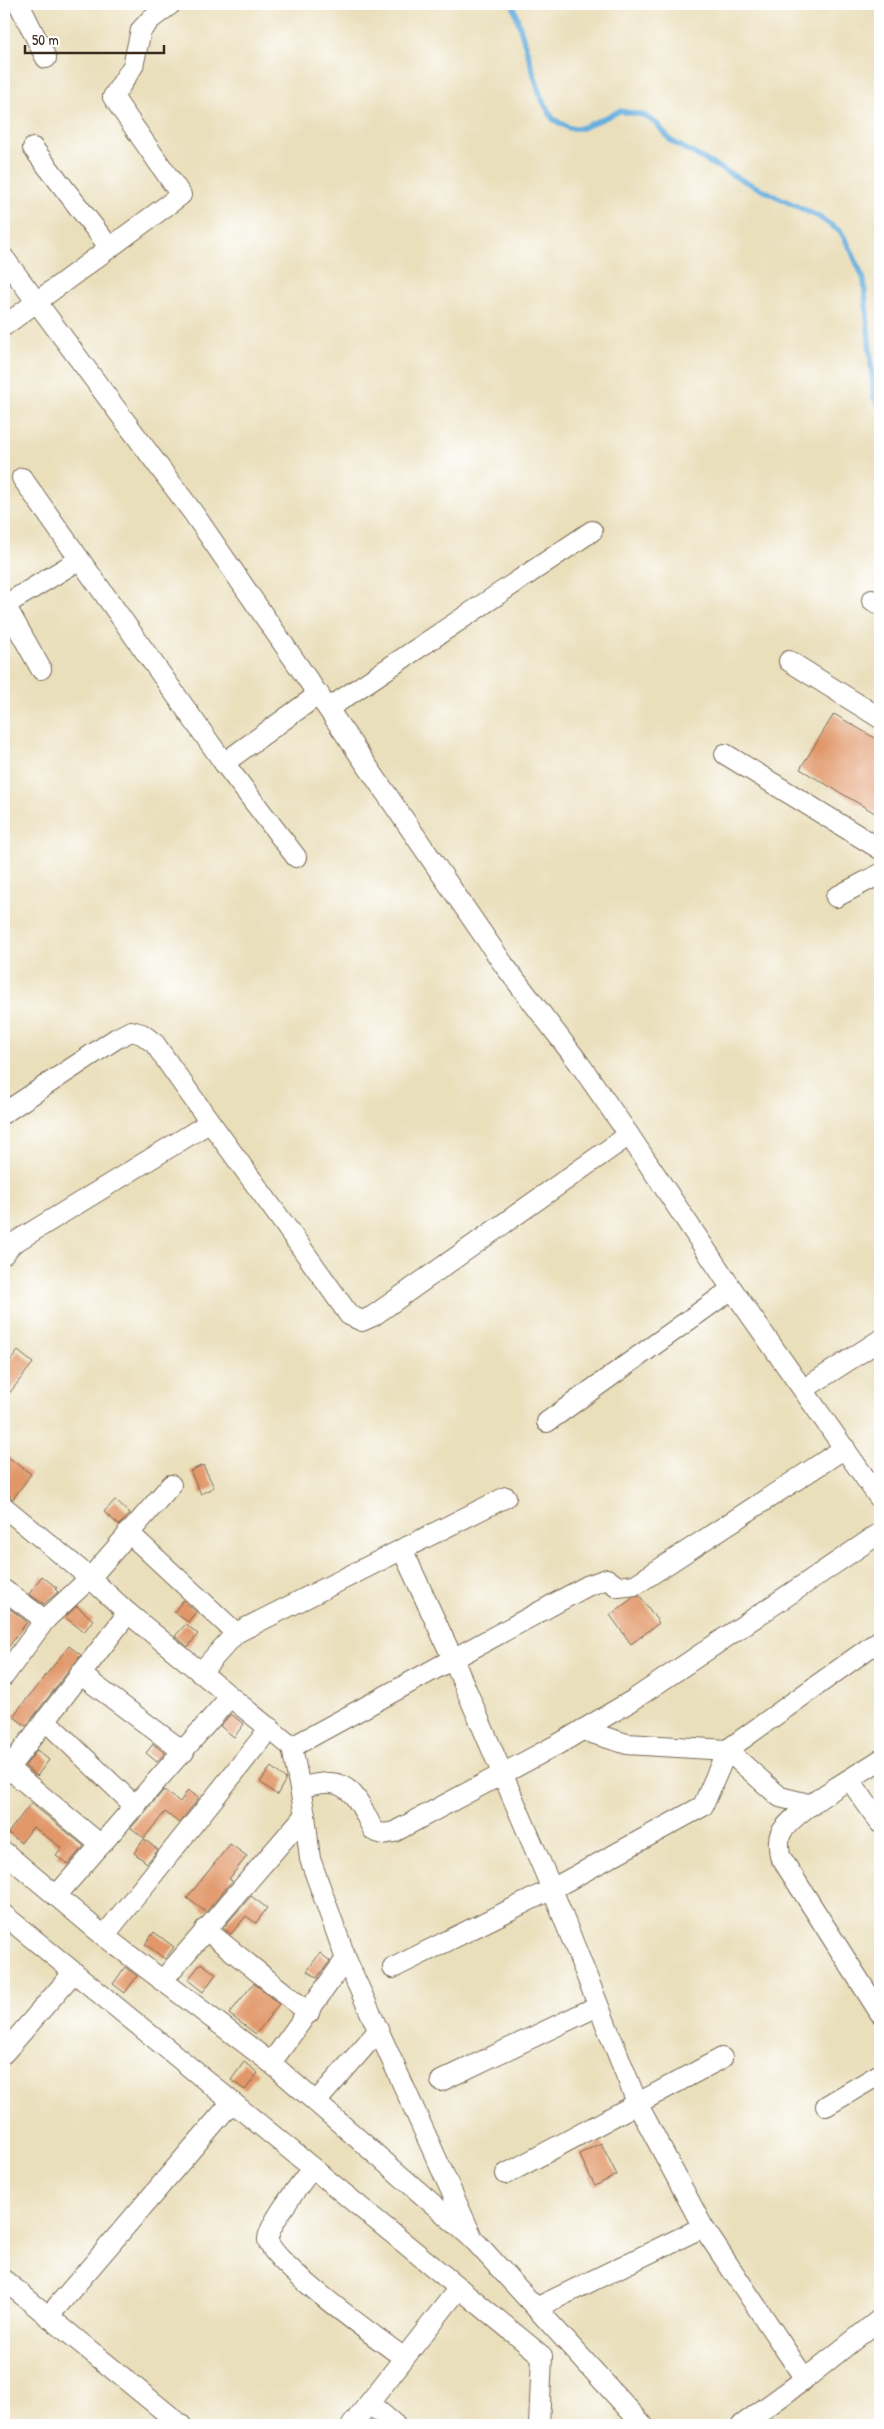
<svg xmlns="http://www.w3.org/2000/svg" width="884" height="2429" font-family="'Patrick Hand',sans-serif">
	<rect width="100%" height="100%" fill="#fff"/>
	<filter id="ink" filterUnits="userSpaceOnUse"><feTurbulence type="fractalNoise" baseFrequency=".02" numOctaves="2"/><feDisplacementMap in="SourceGraphic" scale="10" xChannelSelector="R" yChannelSelector="G"/><feConvolveMatrix kernelMatrix="1 2 1 2 8 2 1 2 1" color-interpolation-filters="sRGB"/></filter>
	<filter id="wash" filterUnits="userSpaceOnUse"><feTurbulence type="fractalNoise" baseFrequency=".0096" numOctaves="4" result="noise"/><feDisplacementMap in="SourceGraphic" scale="20" xChannelSelector="R" yChannelSelector="G"/><feGaussianBlur stdDeviation="1.12" result="paint"/><feColorMatrix in="noise" values="0 0 0 0 0 0 0 0 0 0 0 0 0 0 0 0 0 1.4 0 .05"/><feComposite in="paint" operator="in"/></filter>
	<g filter="url(#wash)">
		<rect width="100%" height="100%" fill="#eadfbb"/>
		<g fill="none" stroke-linecap="round" stroke-linejoin="round">
			<path stroke="#66aedd" stroke-width="5.5" d="M513 4 541 98 553 119 569 128H582L620 111 643 115 657 124 671 141 738 178 819 217 841 232 851 250 864 280 874 397 880 407"/>
		</g>
		<g id="blocks">
			<g fill="#e19769">
				<path d="M834 714 880 741V816L800 769Z"/>
				<path d="M18 1351 33 1363 4 1400V1369Z"/>
				<path d="M4 1454 31 1474 13 1499 4 1495Z"/>
				<path d="M203 1465 214 1487 201 1494 190 1471Z"/>
				<path d="M115 1500 130 1514 119 1525 104 1512Z"/>
				<path d="M42 1576 57 1588 55 1589 58 1592 44 1604 29 1594Z"/>
				<path d="M640 1596 659 1623 631 1644 610 1615 634 1597Z"/>
				<path d="M183 1600 196 1612 188 1622 174 1612Z"/>
				<path d="M77 1606 93 1620 84 1632 65 1617Z"/>
				<path d="M10 1609 27 1622 4 1653V1618Z"/>
				<path d="M186 1624 198 1634 188 1647 175 1636Z"/>
				<path d="M69 1646 81 1655 26 1726 13 1716Z"/>
				<path d="M231 1714 244 1724 234 1737 220 1726Z"/>
				<path d="M153 1744 165 1753 157 1762 146 1753Z"/>
				<path d="M37 1750 49 1760 37 1776 25 1766Z"/>
				<path d="M271 1767 286 1779 277 1795 260 1782Z"/>
				<path d="M164 1790 180 1802 188 1790 199 1798 179 1823 165 1812 144 1838 131 1828Z"/>
				<path d="M31 1803 84 1846 68 1864 56 1856 62 1848 33 1827 21 1843 8 1833Z"/>
				<path d="M144 1839 158 1850 147 1863 134 1853Z"/>
				<path d="M230 1844 247 1856 229 1879 232 1881 206 1912 187 1898Z"/>
				<path d="M251 1896 267 1908 256 1923 246 1916 231 1934 223 1928Z"/>
				<path d="M154 1932 174 1947 165 1959 145 1944Z"/>
				<path d="M320 1953 330 1961 317 1978 307 1971Z"/>
				<path d="M201 1963 216 1974 203 1992 188 1980Z"/>
				<path d="M125 1967 137 1976 125 1993 113 1984Z"/>
				<path d="M254 1983 279 2004 256 2034 229 2014Z"/>
				<path d="M244 2062 258 2073 245 2090 231 2080Z"/>
				<path d="M601 2143 617 2175 595 2186 579 2154Z"/>
			</g>
		</g>
	</g>
	<g filter="url(#ink)">
		<use href="#blocks" fill-opacity="0" stroke="#786955" stroke-width="1"/>
		<g fill="none" stroke-linecap="round" stroke-linejoin="round">
			<defs>
				<g id="minor">
					<path d="M19 4 46 58"/>
					<path d="M33 148 110 248"/>
					<path d="M4 258 194 514 504 965 579 1063 629 1135 732 1289 880 1499"/>
					<path d="M4 326 181 195 113 97 133 66 141 30 151 19 171 4"/>
					<path d="M22 478 224 763 296 857"/>
					<path d="M872 600 880 605"/>
					<path d="M4 603 41 669"/>
					<path d="M5 605 79 560"/>
					<path d="M789 661 880 718"/>
					<path d="M329 708 592 531"/>
					<path d="M725 754 880 849"/>
					<path d="M224 763 319 694"/>
					<path d="M836 897 880 874"/>
					<path d="M4 1113 117 1038 131 1031 142 1034 155 1044C218 1136 286 1224 349 1315L362 1321 373 1316 629 1135"/>
					<path d="M4 1254 12 1244 209 1123"/>
					<path d="M804 1389 880 1340"/>
					<path d="M547 1422 732 1289"/>
					<path d="M4 1507 90 1578 128 1613 292 1747 305 1815 310 1859 346 1959 473 2239"/>
					<path d="M128 1532 236 1633"/>
					<path d="M402 1549 453 1659 587 1586 607 1579 618 1587 635 1585 845 1448"/>
					<path d="M4 1590 45 1620"/>
					<path d="M200 1673 236 1633 506 1497"/>
					<path d="M80 1674 184 1752"/>
					<path d="M4 1676 45 1620 90 1578 171 1485"/>
					<path d="M45 1720 136 1807"/>
					<path d="M582 1730 627 1744 727 1750 780 1797 812 1805"/>
					<path d="M292 1747 453 1659 552 1889 638 2105 703 2227 805 2379"/>
					<path d="M880 1760C854 1777 801 1806 783 1830 777 1837 779 1847 780 1856L880 2013"/>
					<path d="M8 1768 101 1845"/>
					<path d="M4 1774 128 1613"/>
					<path d="M850 1780 880 1823"/>
					<path d="M300 1787C310 1786 322 1782 331 1783 356 1785 364 1814 374 1831L383 1834 394 1832 562 1742 633 1700 880 1533"/>
					<path d="M4 1852 104 1936 271 2063 473 2239 643 2425"/>
					<path d="M56 1896 230 1697"/>
					<path d="M4 1915 542 2356 539 2425"/>
					<path d="M205 1929 309 2013"/>
					<path d="M104 1936 270 1728"/>
					<path d="M393 1968 552 1889 703 1806 727 1750 880 1640"/>
					<path d="M162 1981 305 1815"/>
					<path d="M4 2053 74 1972"/>
					<path d="M271 2063 346 1959"/>
					<path d="M441 2081 598 2006"/>
					<path d="M316 2102 378 2031"/>
					<path d="M826 2106 880 2074"/>
					<path d="M312 2168C302 2182 269 2223 268 2239 266 2259 383 2342 404 2358"/>
					<path d="M506 2174 722 2058"/>
					<path d="M4 2280 181 2425"/>
					<path d="M536 2308 703 2227"/>
					<path d="M48 2317 232 2102"/>
					<path d="M369 2403 395 2425"/>
					<path d="M352 2425 459 2288"/>
					<path d="M742 2425 805 2379 880 2319"/>
				</g>
			</defs>
			<use href="#minor" stroke="#786955" stroke-width="22"/>
			<use href="#minor" stroke="#fff" stroke-width="20"/>
		</g>
	</g>
	<rect width="884" height="2429" fill="none" stroke="#fff" stroke-width="20"/>
	<path d="M25 45v8h139v-8" fill="none" stroke="#3b2a1e" stroke-width="2.5"/>
	<text x="32" y="45" font-size="15" fill="#3b2a1e" stroke="#ffffff" stroke-width="4" paint-order="stroke">50 m</text>
</svg>
